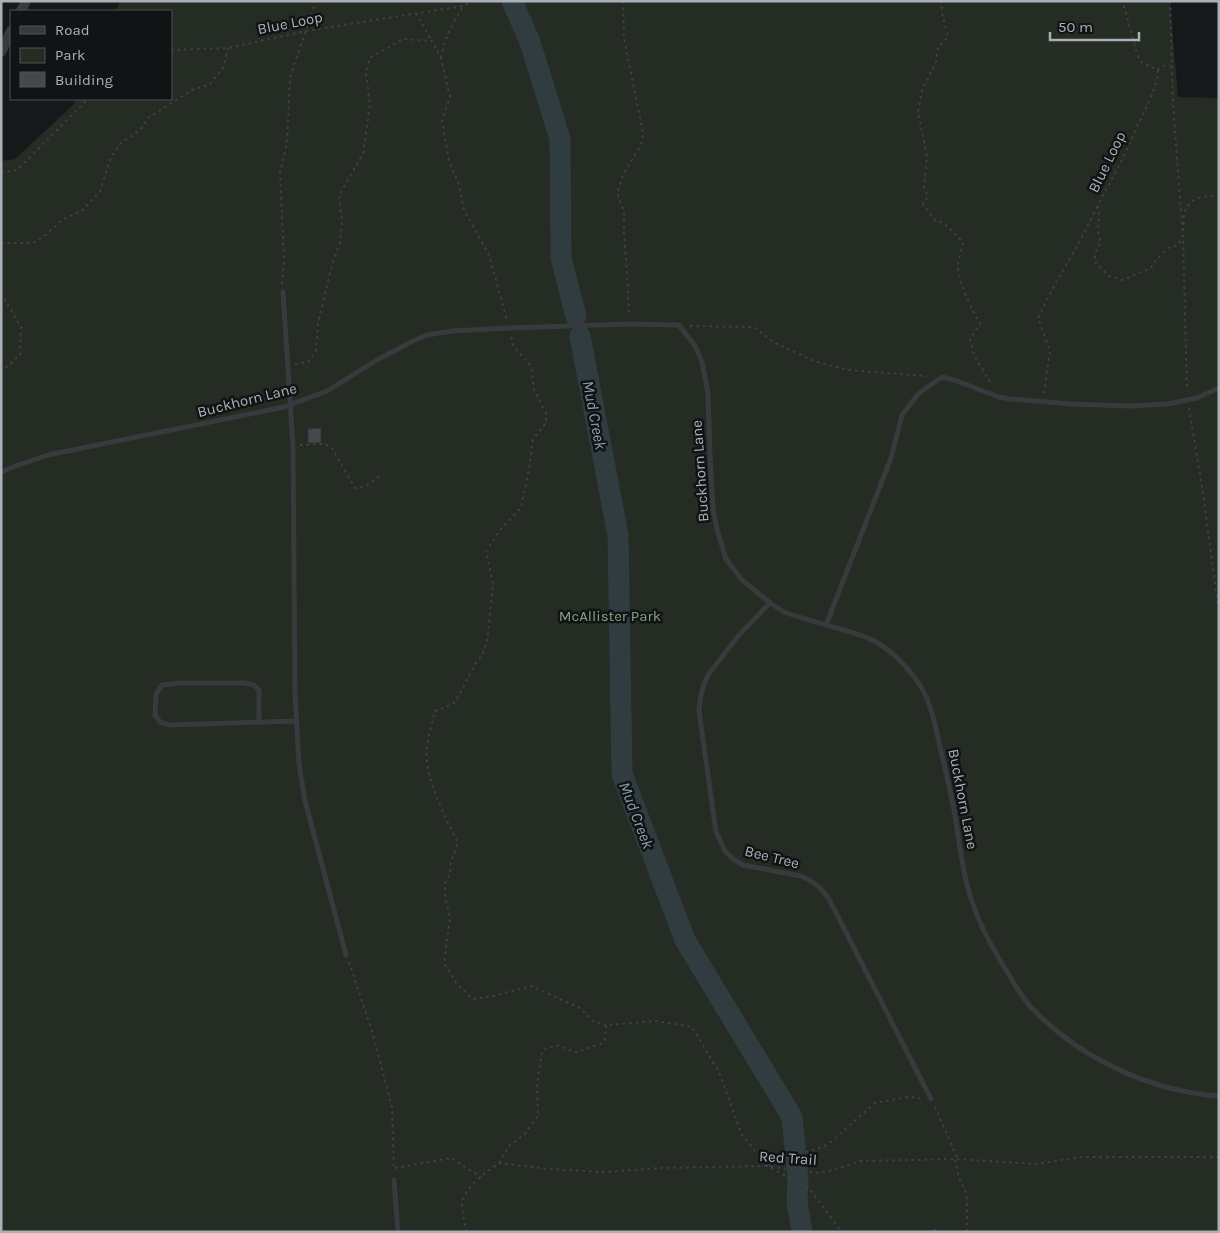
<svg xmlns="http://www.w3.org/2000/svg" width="1220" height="1233" font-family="Karla,sans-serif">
	<rect width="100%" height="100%" fill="#171819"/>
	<path fill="#242c24" d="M120 1H1170L1178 97 1219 98V1232H1V161L15 159 74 104 76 99H171V11H116Z"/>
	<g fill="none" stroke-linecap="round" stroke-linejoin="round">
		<g stroke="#313c41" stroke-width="21">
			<path d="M512 1 530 42 560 139 561 258 576 316"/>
			<path d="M580 336 618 535 622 774 685 940 792 1117 798 1180 797 1202 802 1232"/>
		</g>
	</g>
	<path fill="#46484c" stroke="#323235" d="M321 428V443H308V429Z"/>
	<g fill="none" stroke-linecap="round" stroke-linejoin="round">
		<g stroke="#3f4145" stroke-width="2" stroke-dasharray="2.5 4" stroke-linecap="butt">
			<path d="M623 1 624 38 643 133 641 145 623 175 617 193 624 212V234L627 273 629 315"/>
			<path d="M940 1 942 5V13L948 37 938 47 936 62 922 90 918 112 927 156 924 188 928 196 923 205 936 221 944 223 963 242C962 249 958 258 958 265 958 282 972 310 980 324L970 339 974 355 991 384"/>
			<path d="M1119 1 1124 6 1137 54 1141 62 1158 70V76L1153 92 1123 158 1098 205 1099 215 1098 232 1101 243 1097 248 1094 261 1109 276 1123 280 1151 268 1156 260 1168 248 1178 245 1182 238"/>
			<path d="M1170 1 1173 104 1183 238 1187 391"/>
			<path d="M416 13 432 41"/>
			<path d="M171 50 228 48 306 31 463 6 472 1"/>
			<path d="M441 58C444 39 453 23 463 6"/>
			<path d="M1158 70C1162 66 1166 64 1171 66"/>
			<path d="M1 172 17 170 88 99"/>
			<path d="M1183 231C1184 225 1183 217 1185 211 1190 197 1206 195 1219 196"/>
			<path d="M1 243H33L46 235 62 220 83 210 100 191 111 157 121 143 140 130 148 118 192 90 210 84 223 68 228 48"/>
			<path d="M282 284 284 259 280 173 287 143 290 77 316 1"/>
			<path d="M1 293 21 327 20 355 1 372"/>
			<path d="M690 326 754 327 773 342 814 361 848 370 927 376"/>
			<path d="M511 337 514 347 531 366 534 390 546 413V423L533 439 529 469 521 508 501 529 486 551 493 584 487 642 482 656 475 664 458 697 453 704 435 711C432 723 428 736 427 749 424 777 445 817 458 843L451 861 450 874 445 883V895L450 919 444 963 457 984 473 999 494 996 531 986 580 1008 593 1021 606 1025"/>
			<path d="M295 364 308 362 316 351 318 323 333 261 340 243 342 221 339 196 363 153 370 105 366 73 370 58 403 39 432 41 441 58 450 97 442 121 449 161 459 185 463 207 469 219 489 255 507 320"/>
			<path d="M1044 393 1050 351 1038 318 1054 286 1079 243 1098 205"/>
			<path d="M1189 408 1203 493 1219 614"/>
			<path d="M300 445 325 444 332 448 355 488 364 487 380 476"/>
			<path d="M349 962 372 1031 392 1107 394 1171"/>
			<path d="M935 1107 956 1155 957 1159 955 1160 959 1178 966 1193 967 1201V1232"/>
			<path d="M499 1163 510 1145 524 1135 538 1116 537 1084 542 1051 556 1045 576 1052 603 1043 605 1039 606 1025 656 1021 692 1027 719 1072 742 1135 767 1166 809 1188 838 1227 840 1232"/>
			<path d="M769 1165 827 1145 875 1103 908 1097 920 1098"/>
			<path d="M395 1168 451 1158 481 1177"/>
			<path d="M466 1232C465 1223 462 1213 462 1204 462 1189 488 1171 499 1163L549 1169 605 1172 660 1168 767 1166 816 1173 830 1171 860 1161 957 1159 1036 1164 1083 1157H1219"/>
			<path d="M927 1232 936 1230 941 1232"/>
		</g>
		<g stroke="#393a3e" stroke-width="5">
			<path d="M283 292 293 446 295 693 299 764 305 801 346 955"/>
			<path d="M1 472 13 467 48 455 284 407 327 391 377 360 413 341 427 335 453 331 509 328 629 324 679 325 695 346 702 362 708 393 710 455 713 509 717 529 726 559 742 580 770 603 784 612 793 615C808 620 824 624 840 629 850 632 862 635 872 640 888 648 903 662 914 677 930 696 935 724 940 747 945 768 950 789 954 810 958 833 961 858 966 881 974 914 989 944 1008 973 1014 984 1021 995 1029 1005 1077 1057 1148 1091 1219 1096"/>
			<path d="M770 603 739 635 708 675 703 687 700 700 699 711 716 832 725 851 733 859 743 865 801 876C814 881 822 888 829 899L931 1099"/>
			<path d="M826 625 891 458 902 415 919 393 942 377 954 380 999 397 1010 399 1070 404 1130 406 1167 404 1197 398 1219 388"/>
			<path d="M259 721V690L254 685 244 683H180L162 685 156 694 155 715 160 722 169 725 297 721"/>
			<path d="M394 1180 398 1232"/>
		</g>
		<g stroke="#393a3e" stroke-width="10">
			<path d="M21 11 26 1"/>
			<path d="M1 52 11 31"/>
		</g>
	</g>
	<g text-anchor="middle" stroke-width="5" stroke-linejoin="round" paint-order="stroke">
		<g font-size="15" fill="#abb0b8" stroke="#121314">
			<text transform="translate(290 23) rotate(-11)" y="5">Blue Loop</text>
			<text transform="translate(1107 162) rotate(-64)" y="5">Blue Loop</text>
			<text transform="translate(247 400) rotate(-14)" y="5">Buckhorn Lane</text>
			<text transform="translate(700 471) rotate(-94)" y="5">Buckhorn Lane</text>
			<text transform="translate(963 799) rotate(79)" y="5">Buckhorn Lane</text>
			<text transform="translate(772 857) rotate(14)" y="5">Bee Tree</text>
			<text transform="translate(788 1158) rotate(4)" y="5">Red Trail</text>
		</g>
		<g font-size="15" fill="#86a184" stroke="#121314">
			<text x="610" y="621">McAllister Park</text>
		</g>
		<g font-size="16" font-style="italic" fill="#85a1af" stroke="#121314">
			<text transform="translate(595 415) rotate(79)" y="6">Mud Creek</text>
			<text transform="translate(637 815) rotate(69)" y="6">Mud Creek</text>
		</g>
	</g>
	<rect width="1220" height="1233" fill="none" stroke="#abb0b8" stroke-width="5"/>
	<rect x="10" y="10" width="162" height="90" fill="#121314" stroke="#4f5256"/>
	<rect x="20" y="26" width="25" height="8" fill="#393a3e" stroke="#4f5256"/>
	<text x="55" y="35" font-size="15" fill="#abb0b8">Road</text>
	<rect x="20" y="48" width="25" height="15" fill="#242c24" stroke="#4f5256"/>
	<text x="55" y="60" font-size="15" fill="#abb0b8">Park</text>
	<rect x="20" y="72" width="25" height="15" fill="#46484c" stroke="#4f5256"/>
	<text x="55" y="85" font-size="15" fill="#abb0b8">Building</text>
	<path d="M1050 32v8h89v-8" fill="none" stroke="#abb0b8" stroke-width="2.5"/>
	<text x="1058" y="32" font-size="15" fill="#abb0b8" stroke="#121314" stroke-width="4" paint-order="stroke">50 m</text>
</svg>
